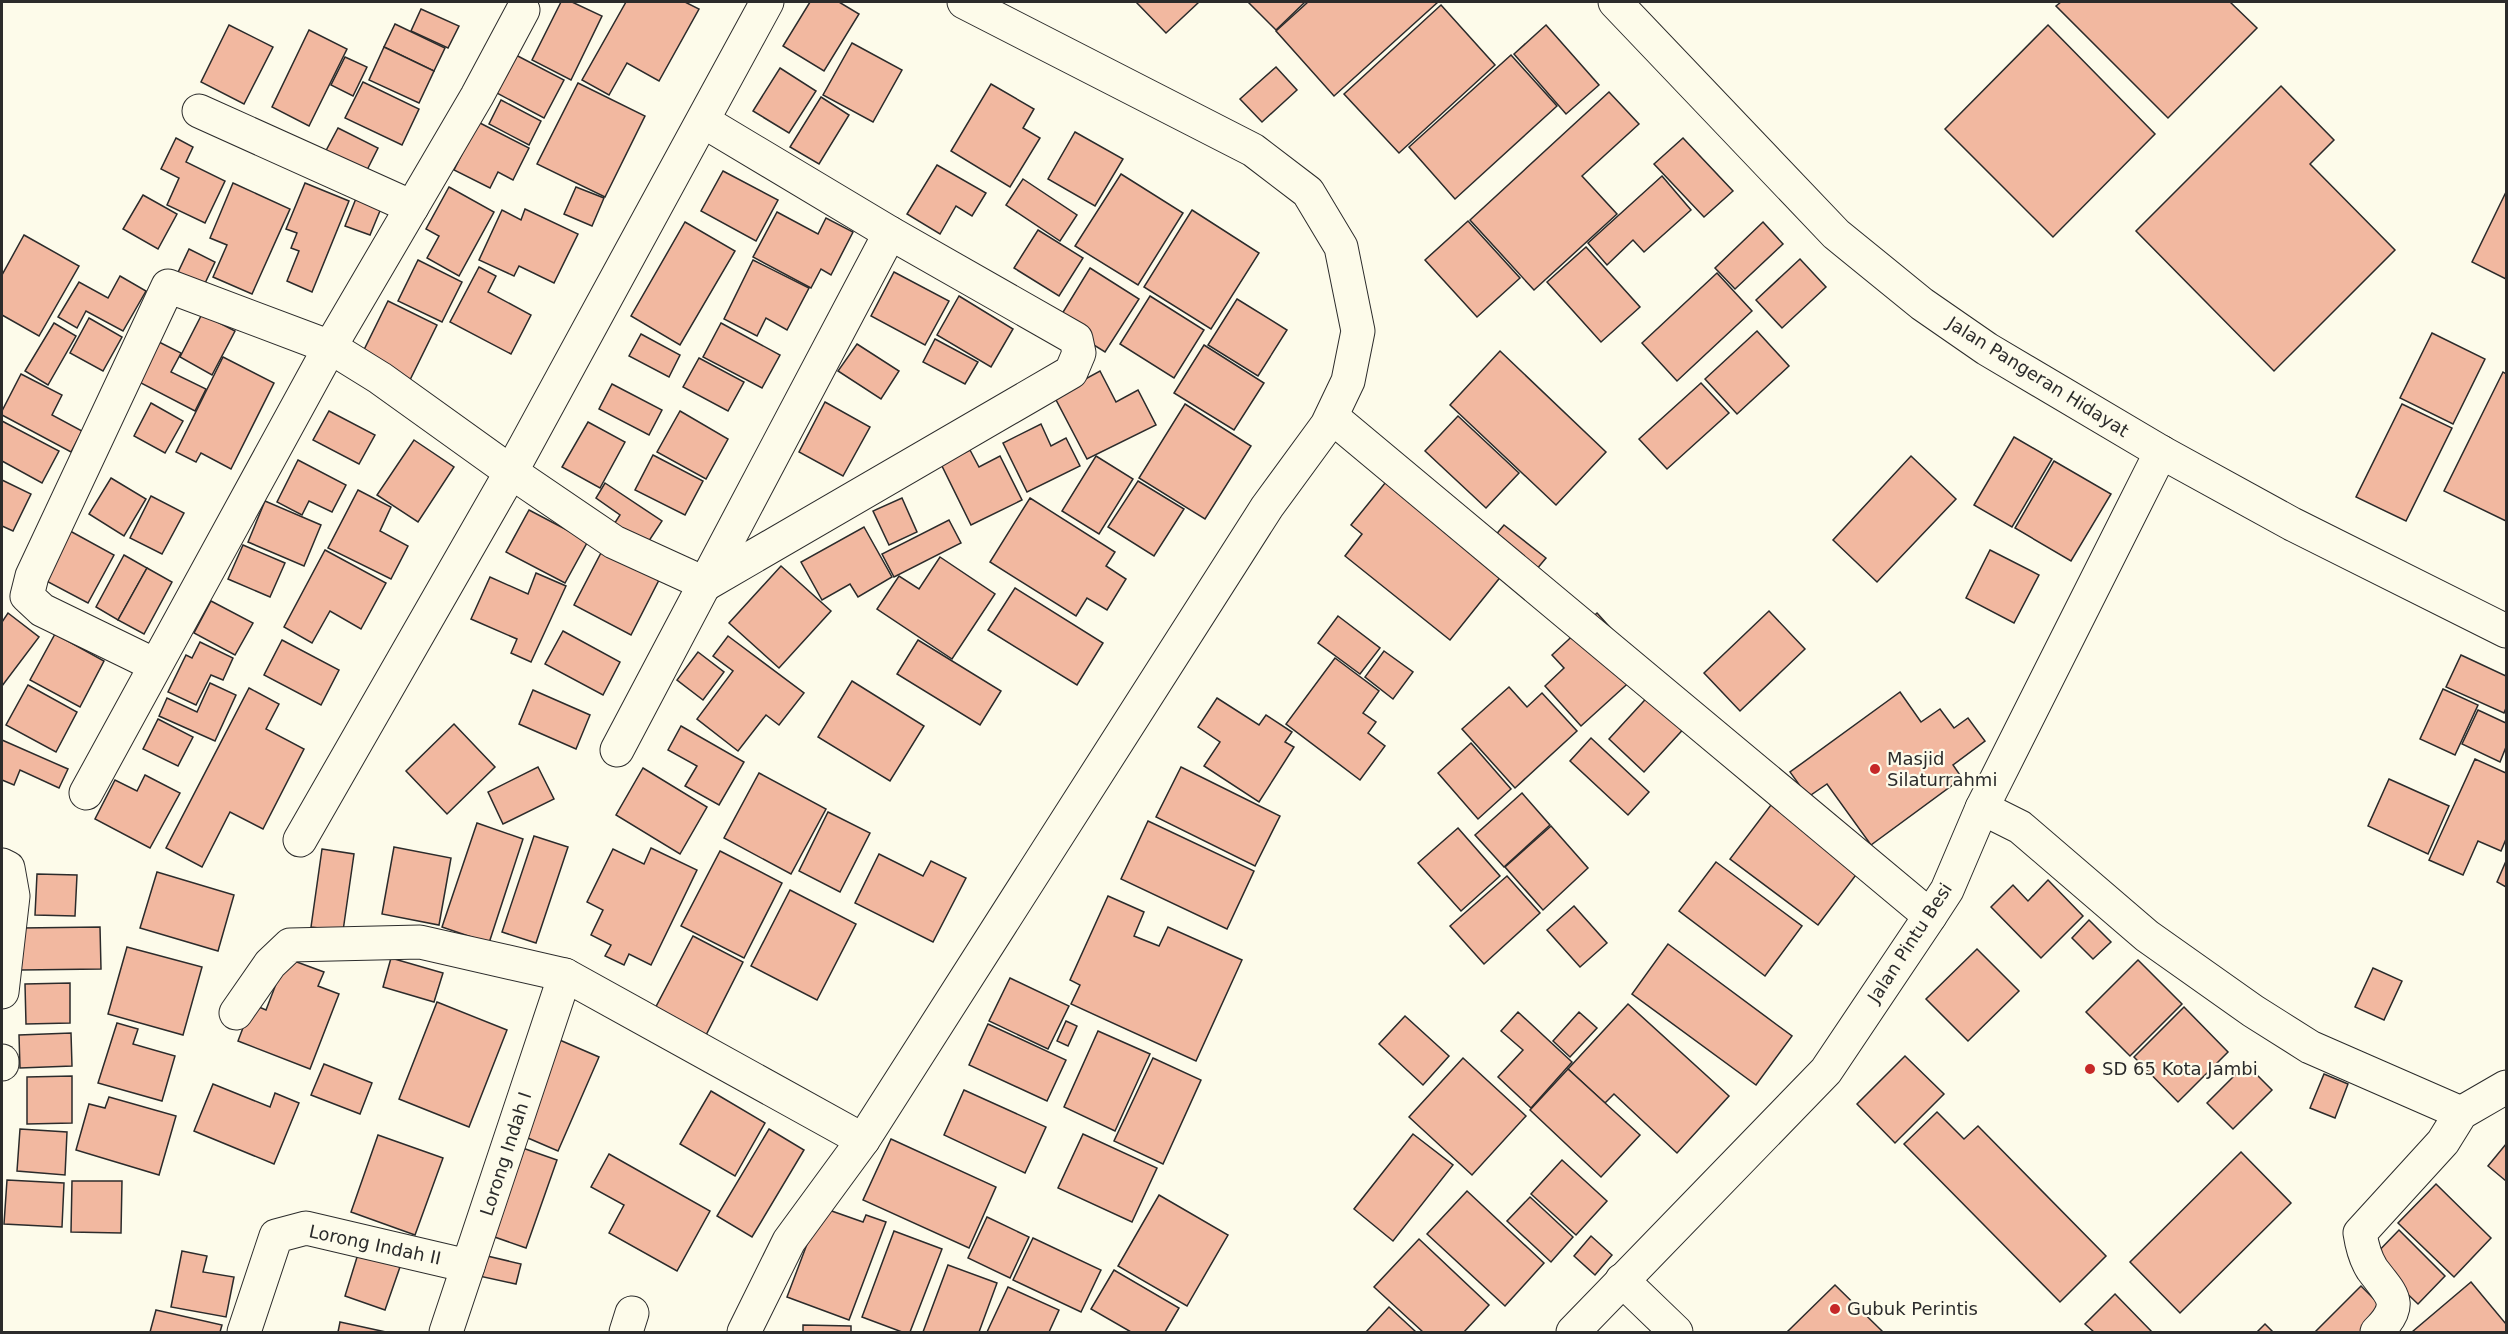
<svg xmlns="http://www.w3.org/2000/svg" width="2508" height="1334" font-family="'DejaVu Sans',sans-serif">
	<rect width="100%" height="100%" fill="#fdfbea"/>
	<g fill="#f2b8a0" stroke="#2b2b2b" stroke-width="1.5">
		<path d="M561 2H572L602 16 571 80 532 60Z"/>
		<path d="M626 2H685L699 9 659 81 627 63 609 95 582 80Z"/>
		<path d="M810 2H839L859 14 824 71 783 46Z"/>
		<path d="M1136 2H1199L1166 33Z"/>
		<path d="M1248 2H1305L1276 30Z"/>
		<path d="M1308 2H1438L1334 96 1276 31Z"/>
		<path d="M2061 2H2230L2257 28 2168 118 2056 6Z"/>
		<path d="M1441 5 1495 65 1399 153 1344 94Z"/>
		<path d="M421 9 459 26 448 48 411 31Z"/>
		<path d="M395 24 445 48 434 71 384 47Z"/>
		<path d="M229 25 273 47 244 104 201 82Z"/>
		<path d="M1546 25 1599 85 1566 114 1514 54Z"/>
		<path d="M2048 25 2155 134 2053 237 1945 129Z"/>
		<path d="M309 30 347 49 309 126 272 107Z"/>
		<path d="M852 43 902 70 873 122 823 95Z"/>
		<path d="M384 47 434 71 419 103 369 80Z"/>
		<path d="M512 53 564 80 544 118 493 91Z"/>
		<path d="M1511 55 1557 106 1455 199 1409 147Z"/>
		<path d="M345 57 367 67 353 96 331 85Z"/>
		<path d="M1276 67 1297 90 1262 122 1240 99Z"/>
		<path d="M780 68 816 91 789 133 753 111Z"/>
		<path d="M363 82 419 109 402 145 345 118Z"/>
		<path d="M578 83 645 116 605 197 537 164Z"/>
		<path d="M991 84 1034 109 1023 128 1040 138 1010 187 951 151Z"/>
		<path d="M2281 86 2334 140 2310 164 2395 250 2274 371 2136 231Z"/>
		<path d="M1609 92 1639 124 1582 176 1617 214 1534 290 1470 220Z"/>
		<path d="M821 97 849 115 819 164 790 147Z"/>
		<path d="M501 100 541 121 529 145 489 124Z"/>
		<path d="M478 122 529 148 513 180 498 172 490 188 454 170Z"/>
		<path d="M338 128 378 148 361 182 320 162Z"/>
		<path d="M1075 132 1123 159 1095 206 1048 179Z"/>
		<path d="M176 138 193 147 186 162 225 181 205 223 167 205 179 178 161 169Z"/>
		<path d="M1683 138 1733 191 1704 217 1654 164Z"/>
		<path d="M937 165 986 193 972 216 956 206 940 234 907 214Z"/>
		<path d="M723 171 778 200 756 241 701 211Z"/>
		<path d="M1121 174 1183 213 1138 285 1075 246Z"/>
		<path d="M1662 176 1691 210 1644 252 1633 240 1607 265 1588 243Z"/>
		<path d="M1023 179 1077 215 1060 241 1006 205Z"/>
		<path d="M233 183 290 209 252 294 213 277 227 245 210 238Z"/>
		<path d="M305 183 349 201 312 292 287 281 299 251 291 248 297 233 286 229Z"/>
		<path d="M449 187 494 212 459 276 427 258 439 236 426 229Z"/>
		<path d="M576 187 604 198 592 226 564 214Z"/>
		<path d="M2506 192V279L2472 262Z"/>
		<path d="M143 195 177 214 158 249 123 229Z"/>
		<path d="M357 196 382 206 370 235 345 226Z"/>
		<path d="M525 209 578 234 554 283 519 266 514 276 479 260 502 210 521 220Z"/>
		<path d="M1192 210 1259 253 1211 329 1144 287Z"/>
		<path d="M777 212 818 234 826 218 853 232 831 275 821 269 811 288 753 257Z"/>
		<path d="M1468 221 1520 278 1477 317 1425 260Z"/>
		<path d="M685 222 735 251 680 345 631 316Z"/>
		<path d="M1763 222 1783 244 1735 289 1715 268Z"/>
		<path d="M1038 230 1083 258 1059 296 1014 268Z"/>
		<path d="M24 235 79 266 39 336 2 315V275Z"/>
		<path d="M1586 247 1640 307 1601 342 1547 282Z"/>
		<path d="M189 249 215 262 199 296 173 283Z"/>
		<path d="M1800 259 1826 287 1782 328 1756 300Z"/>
		<path d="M418 260 462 282 442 322 398 301Z"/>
		<path d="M753 260 809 288 787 330 766 318 757 336 724 319Z"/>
		<path d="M479 267 496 276 488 292 531 315 511 354 450 322Z"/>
		<path d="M1090 268 1139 299 1105 352 1057 322Z"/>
		<path d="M894 272 949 301 925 345 871 316Z"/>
		<path d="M1717 273 1752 311 1677 381 1642 343Z"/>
		<path d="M120 276 146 291 123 331 86 311 77 328 58 317 79 282 108 298Z"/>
		<path d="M959 296 1013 329 991 367 937 335Z"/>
		<path d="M1150 296 1204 330 1174 378 1120 344Z"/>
		<path d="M1237 299 1287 330 1258 376 1208 345Z"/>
		<path d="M388 301 437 325 407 386 358 362Z"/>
		<path d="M202 314 235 331 212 375 180 357Z"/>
		<path d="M89 318 122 337 103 371 70 353Z"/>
		<path d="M54 323 76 336 48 385 25 371Z"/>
		<path d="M721 323 780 355 762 388 703 357Z"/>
		<path d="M1757 331 1789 366 1737 414 1705 379Z"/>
		<path d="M2432 333 2485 359 2453 424 2400 398Z"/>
		<path d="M641 334 680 355 669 377 629 356Z"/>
		<path d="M935 339 978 362 965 384 923 362Z"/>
		<path d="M159 342 181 353 171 372 206 389 195 411 139 382Z"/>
		<path d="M857 344 899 371 881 399 838 371Z"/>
		<path d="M1204 345 1264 383 1234 430 1174 393Z"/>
		<path d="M1500 351 1606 452 1556 505 1450 405Z"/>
		<path d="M223 357 274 383 231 469 201 453 196 462 176 452Z"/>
		<path d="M699 358 744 382 728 411 683 387Z"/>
		<path d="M1100 371 1116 402 1138 390 1156 425 1087 459 1054 396Z"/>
		<path d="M2503 372 2506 374V521L2444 491Z"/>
		<path d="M21 374 62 395 52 415 82 431 71 452 2 415V411Z"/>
		<path d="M1701 383 1729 413 1667 469 1639 439Z"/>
		<path d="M612 384 662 410 649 435 599 409Z"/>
		<path d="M825 402 870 427 843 476 799 452Z"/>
		<path d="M151 403 183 421 165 453 134 436Z"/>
		<path d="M1185 404 1251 446 1205 519 1139 478Z"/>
		<path d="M2402 404 2452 428 2406 521 2356 497Z"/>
		<path d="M329 411 375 435 359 464 313 440Z"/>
		<path d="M680 411 728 439 706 479 657 452Z"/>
		<path d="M1458 416 1519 473 1486 508 1425 451Z"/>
		<path d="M2 421 59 451 42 483 2 461Z"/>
		<path d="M588 422 625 442 600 488 562 467Z"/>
		<path d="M1041 424 1051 446 1066 438 1080 466 1027 492 1003 443Z"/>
		<path d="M2014 437 2052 459 2012 527 1974 505Z"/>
		<path d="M414 440 454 467 418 522 377 495Z"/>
		<path d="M970 450 979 467 1000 456 1022 500 971 525 941 464Z"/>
		<path d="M653 455 703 481 685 515 635 490Z"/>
		<path d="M1096 456 1133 479 1099 534 1062 511Z"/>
		<path d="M1911 456 1956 499 1877 582 1833 540Z"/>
		<path d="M298 460 346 485 332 512 309 501 302 515 277 502Z"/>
		<path d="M2054 461 2111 494 2071 561 2015 528Z"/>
		<path d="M1394 472 1510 565 1450 640 1345 556 1362 534 1351 525Z"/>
		<path d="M111 478 146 499 124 536 89 514Z"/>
		<path d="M2 480 31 494 13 531 2 526Z"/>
		<path d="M1138 481 1184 509 1154 556 1108 527Z"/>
		<path d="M605 483 662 521 641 553 609 532 620 515 596 498Z"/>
		<path d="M358 490 391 507 380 531 408 546 391 579 328 548Z"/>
		<path d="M151 496 184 513 162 554 130 538Z"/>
		<path d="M902 498 917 532 889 545 873 511Z"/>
		<path d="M1030 498 1115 552 1106 566 1126 579 1107 610 1087 598 1076 616 990 562Z"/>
		<path d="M265 501 321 525 304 566 248 542Z"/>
		<path d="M529 510 588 541 565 583 506 552Z"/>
		<path d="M949 520 961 543 894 577 882 554Z"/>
		<path d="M1504 525 1546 558 1531 576 1489 543Z"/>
		<path d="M61 526 114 555 88 603 35 575Z"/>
		<path d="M864 527 892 577 858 597 850 584 822 600 801 562Z"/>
		<path d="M243 545 285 563 270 597 228 579Z"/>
		<path d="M603 549 660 578 631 635 574 605Z"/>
		<path d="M325 550 386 583 361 629 330 611 312 643 284 627Z"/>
		<path d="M1990 550 2039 575 2014 623 1966 598Z"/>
		<path d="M124 555 147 568 118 620 96 607Z"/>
		<path d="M940 557 995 594 952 659 877 609 899 576 919 589Z"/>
		<path d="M781 566 831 611 779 668 729 623Z"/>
		<path d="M147 568 172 582 144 634 118 620Z"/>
		<path d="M536 573 566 586 531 662 511 653 517 639 471 619 490 577 528 594Z"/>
		<path d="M1015 588 1103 643 1077 685 988 630Z"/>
		<path d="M211 601 253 623 235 655 194 633Z"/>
		<path d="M1769 611 1805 649 1740 711 1704 673Z"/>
		<path d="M8 613 39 637 2 686V622Z"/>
		<path d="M1597 613 1646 667 1581 726 1545 686 1564 668 1552 655Z"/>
		<path d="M1338 616 1380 648 1360 674 1318 643Z"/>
		<path d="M563 631 620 662 603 695 545 664Z"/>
		<path d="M55 634 104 661 80 707 30 680Z"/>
		<path d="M728 636 804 693 779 725 766 715 738 751 697 719 733 671 713 656Z"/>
		<path d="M282 640 339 670 321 705 264 675Z"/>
		<path d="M918 640 1001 691 980 725 897 674Z"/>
		<path d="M200 642 233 658 223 680 211 675 196 705 168 692 186 655 192 658Z"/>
		<path d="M1384 651 1413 672 1393 699 1365 677Z"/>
		<path d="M698 652 724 672 703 700 677 680Z"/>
		<path d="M2461 655 2506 676V708L2504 713 2446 687Z"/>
		<path d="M1335 658 1379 691 1363 713 1376 722 1368 733 1385 746 1360 780 1286 724Z"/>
		<path d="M1665 678 1700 711 1644 772 1609 739Z"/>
		<path d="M852 681 924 726 890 781 818 737Z"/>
		<path d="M210 683 236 695 215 741 159 716 167 698 197 712Z"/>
		<path d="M28 685 77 712 56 752 6 725Z"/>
		<path d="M1509 687 1527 707 1542 693 1577 731 1515 788 1462 729Z"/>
		<path d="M249 688 279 704 266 729 304 749 263 829 230 812 202 867 166 848Z"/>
		<path d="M2443 689 2478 705 2455 755 2420 739Z"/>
		<path d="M533 690 590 715 576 749 519 724Z"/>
		<path d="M1900 692 1921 722 1940 709 1954 728 1968 718 1985 741 1953 765 1962 778 1871 845 1827 784 1808 797 1790 772Z"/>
		<path d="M1217 698 1259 725 1266 715 1292 732 1285 742 1294 747 1259 802 1204 766 1220 742 1198 727Z"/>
		<path d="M2478 710 2506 723V747L2500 762 2462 744Z"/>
		<path d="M158 719 193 737 178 766 143 749Z"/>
		<path d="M454 724 495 767 447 814 406 771Z"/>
		<path d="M681 726 744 762 719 805 685 786 697 766 668 750Z"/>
		<path d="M1591 738 1649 792 1628 815 1570 761Z"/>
		<path d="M2 740 68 769 59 788 20 770 14 785 2 780Z"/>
		<path d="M1471 743 1511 789 1478 819 1438 773Z"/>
		<path d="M2475 759 2506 773V839L2501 851 2478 841 2463 875 2429 860Z"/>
		<path d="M538 767 554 799 503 824 488 792Z"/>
		<path d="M1181 767 1280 816 1255 866 1156 817Z"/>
		<path d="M643 768 707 807 680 854 616 815Z"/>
		<path d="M759 773 826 809 791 874 724 838Z"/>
		<path d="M145 775 180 793 150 848 95 819 115 780 137 791Z"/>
		<path d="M2389 779 2449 806 2428 854 2368 826Z"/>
		<path d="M1522 793 1550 825 1504 867 1475 835Z"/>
		<path d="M1774 801 1862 867 1818 925 1730 859Z"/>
		<path d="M828 812 870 833 840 892 799 871Z"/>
		<path d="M1148 821 1254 871 1227 929 1121 879Z"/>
		<path d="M477 823 523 839 489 943 442 927Z"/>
		<path d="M1551 826 1588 868 1543 910 1505 867Z"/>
		<path d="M1458 828 1500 876 1461 911 1418 863Z"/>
		<path d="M534 836 568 847 536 943 502 932Z"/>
		<path d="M394 847 451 858 439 925 382 914Z"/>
		<path d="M651 848 697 870 651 965 629 954 624 965 605 956 611 945 591 935 603 910 587 902 613 849 644 864Z"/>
		<path d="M322 849 354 854 343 931 311 927Z"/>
		<path d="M720 851 782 883 744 958 681 926Z"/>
		<path d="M879 854 923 876 931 861 966 878 933 942 855 903Z"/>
		<path d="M2506 861V887L2497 882Z"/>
		<path d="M1716 862 1802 926 1765 976 1679 911Z"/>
		<path d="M157 872 234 895 218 951 140 928Z"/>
		<path d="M37 874 77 875 75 916 35 915Z"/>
		<path d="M1507 876 1540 913 1484 964 1450 926Z"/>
		<path d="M2048 880 2083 916 2041 958 1991 907 2013 885 2028 901Z"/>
		<path d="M790 890 856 924 817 1000 751 966Z"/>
		<path d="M1108 896 1144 912 1134 936 1159 946 1168 927 1242 960 1196 1061 1071 1004 1080 985 1070 980Z"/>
		<path d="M1574 906 1607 943 1580 967 1547 930Z"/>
		<path d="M2089 920 2111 942 2093 959 2072 938Z"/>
		<path d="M100 927 101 969 21 970V928Z"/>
		<path d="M693 936 743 962 701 1045 650 1018Z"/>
		<path d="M1668 944 1792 1036 1756 1085 1632 994Z"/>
		<path d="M127 947 202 967 183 1035 108 1014Z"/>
		<path d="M1977 949 2019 991 1968 1041 1926 999Z"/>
		<path d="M286 958 324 972 318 986 339 994 310 1069 238 1041 252 1004 266 1010Z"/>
		<path d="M391 958 443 973 434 1002 383 987Z"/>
		<path d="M2138 960 2182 1004 2130 1056 2086 1012Z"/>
		<path d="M2373 968 2402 981 2384 1020 2355 1007Z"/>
		<path d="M1010 978 1069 1006 1048 1049 989 1021Z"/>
		<path d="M70 983V1023L26 1024 25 984Z"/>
		<path d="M437 1002 507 1030 469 1127 399 1099Z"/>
		<path d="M1628 1004 1729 1096 1677 1153 1614 1094 1605 1103 1568 1069Z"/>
		<path d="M2184 1007 2228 1052 2178 1102 2134 1057Z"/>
		<path d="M1518 1012 1572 1062 1531 1108 1498 1077 1523 1050 1501 1031Z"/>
		<path d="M1579 1012 1597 1028 1570 1057 1553 1041Z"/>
		<path d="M1405 1016 1449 1056 1423 1085 1379 1044Z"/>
		<path d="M1066 1021 1077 1026 1068 1046 1057 1041Z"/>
		<path d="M117 1023 138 1029 133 1044 175 1056 162 1101 98 1083Z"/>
		<path d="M988 1024 1066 1060 1047 1101 969 1065Z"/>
		<path d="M1098 1031 1150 1054 1115 1131 1064 1107Z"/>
		<path d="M71 1033 72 1066 20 1068 19 1035Z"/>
		<path d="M555 1038 599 1057 558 1151 514 1132Z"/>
		<path d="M1905 1056 1944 1094 1895 1143 1857 1104Z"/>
		<path d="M1153 1058 1201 1080 1163 1164 1114 1141Z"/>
		<path d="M1463 1058 1526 1116 1472 1175 1409 1117Z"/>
		<path d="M324 1064 372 1083 360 1114 311 1095Z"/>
		<path d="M2246 1064 2272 1090 2233 1129 2207 1103Z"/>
		<path d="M1568 1069 1640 1135 1601 1177 1530 1110Z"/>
		<path d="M2324 1074 2348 1084 2335 1118 2310 1108Z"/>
		<path d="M72 1076V1123L27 1124V1077Z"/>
		<path d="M213 1084 270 1107 275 1093 299 1103 274 1164 194 1131Z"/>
		<path d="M964 1090 1046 1127 1025 1173 944 1135Z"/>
		<path d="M711 1091 765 1123 735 1176 680 1144Z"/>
		<path d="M109 1097 176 1116 159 1175 76 1150 89 1104 105 1108Z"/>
		<path d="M1937 1112 1964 1139 1978 1126 2106 1256 2060 1302 1904 1144Z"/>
		<path d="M20 1129 67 1132 65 1175 17 1171Z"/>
		<path d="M769 1129 804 1150 752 1237 717 1216Z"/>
		<path d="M1083 1134 1157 1168 1132 1222 1058 1188Z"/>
		<path d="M1413 1134 1453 1165 1393 1241 1354 1209Z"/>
		<path d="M378 1135 443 1158 415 1235 351 1212Z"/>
		<path d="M891 1139 996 1187 969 1248 863 1200Z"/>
		<path d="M2506 1144V1181L2488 1166Z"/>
		<path d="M514 1145 557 1160 526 1248 483 1233Z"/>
		<path d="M2241 1152 2291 1203 2180 1313 2130 1262Z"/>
		<path d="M609 1154 710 1211 677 1271 609 1233 624 1205 591 1187Z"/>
		<path d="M1562 1160 1607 1201 1576 1235 1531 1194Z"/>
		<path d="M7 1180 64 1183 62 1227 4 1224Z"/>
		<path d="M72 1181H122L121 1233 71 1232Z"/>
		<path d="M2436 1184 2491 1238 2454 1277 2398 1223Z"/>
		<path d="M1467 1191 1544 1263 1505 1306 1427 1234Z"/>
		<path d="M1159 1195 1228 1235 1187 1306 1118 1266Z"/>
		<path d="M1530 1197 1573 1237 1551 1262 1507 1221Z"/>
		<path d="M826 1209 863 1222 866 1215 886 1222 849 1320 787 1297 815 1223Z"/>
		<path d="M987 1217 1029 1237 1010 1278 968 1258Z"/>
		<path d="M2399 1230 2445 1276 2418 1304 2371 1259Z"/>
		<path d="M894 1231 942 1249 910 1332H902L862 1317Z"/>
		<path d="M1591 1236 1612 1255 1595 1275 1574 1256Z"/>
		<path d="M1033 1238 1101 1270 1081 1312 1013 1280Z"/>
		<path d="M1419 1239 1489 1305 1464 1332H1423L1374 1287Z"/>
		<path d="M182 1251 207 1256 203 1272 234 1277 226 1317 171 1307Z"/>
		<path d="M358 1254 400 1267 385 1310 345 1296Z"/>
		<path d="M483 1255 521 1264 516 1284 479 1276Z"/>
		<path d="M948 1265 997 1283 979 1332H923Z"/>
		<path d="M1114 1270 1179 1308 1165 1332H1131L1091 1309Z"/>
		<path d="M2471 1282 2506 1324V1332H2412Z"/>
		<path d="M1835 1285 1883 1332H1787Z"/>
		<path d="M2361 1286 2386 1311 2365 1332H2315Z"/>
		<path d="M1008 1287 1059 1310 1049 1332H987Z"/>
		<path d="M2115 1294 2152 1332H2094L2085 1324Z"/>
		<path d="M1389 1307 1416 1332H1366Z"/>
		<path d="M156 1310 222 1325 220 1332H150Z"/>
		<path d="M340 1322 386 1332H338Z"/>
		<path d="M2265 1324 2273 1332H2257Z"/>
		<path d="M803 1325 851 1326V1332H803Z"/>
	</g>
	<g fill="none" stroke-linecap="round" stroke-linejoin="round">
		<defs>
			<g id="minor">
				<path d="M199 111 412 207"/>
				<path d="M703 121 890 233 1076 339 1079 353 1071 372 706 584"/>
				<path d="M1332 417 1930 916"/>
				<path d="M155 665 42 610 27 596 32 576 168 286 330 347 380 378 511 472 614 542 706 584"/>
				<path d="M617 750 890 233"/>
				<path d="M86 793 330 347 477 96 523 10"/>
				<path d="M1982 808 2020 827 2147 936 2253 1011 2310 1047 2461 1113"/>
				<path d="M300 840 511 472 767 2"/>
				<path d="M2 865 8 868 13 896 2 992"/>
				<path d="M236 1013 270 964 290 945 420 942 565 975 863 1140"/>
				<path d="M2 1061V1064"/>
				<path d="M1622 1280 1676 1332"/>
				<path d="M244 1332 276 1236 306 1228 468 1266"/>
				<path d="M446 1332 565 975"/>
				<path d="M626 1332 632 1313"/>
				<path d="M744 1332 789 1241 863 1140 1267 507 1327 425 1348 381 1358 331 1341 247 1308 192 1253 150 964 2"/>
				<path d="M1573 1332 1826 1071 1930 916 1947 890 1982 808 2161 452"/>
				<path d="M2377 1332C2406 1303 2391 1295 2372 1269 2365 1258 2362 1246 2360 1233L2443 1142 2461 1113 2506 1087"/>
			</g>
			<path id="highway" d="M1615 2 1836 234 1922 304 1987 349 2161 452 2292 524 2506 631"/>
		</defs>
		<use href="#minor" stroke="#2b2b2b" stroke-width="35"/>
		<use href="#highway" stroke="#2b2b2b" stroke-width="35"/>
		<use href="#minor" stroke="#fdfbea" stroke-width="33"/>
		<use href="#highway" stroke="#fdfbea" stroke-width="33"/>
	</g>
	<g fill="#c62828" stroke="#fdfbea" stroke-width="2">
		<circle cx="1875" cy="769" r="6"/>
		<circle cx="2090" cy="1069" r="6"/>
		<circle cx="1835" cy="1309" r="6"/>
	</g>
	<g text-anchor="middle" stroke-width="4.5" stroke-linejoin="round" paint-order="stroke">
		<g font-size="18" fill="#2b2b2b" stroke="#fdfbea">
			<text transform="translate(2038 377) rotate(32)" y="6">Jalan Pangeran Hidayat</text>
			<text transform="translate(1910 943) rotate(-57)" y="6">Jalan Pintu Besi</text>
			<text transform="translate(506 1154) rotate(-72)" y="6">Lorong Indah I</text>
			<text transform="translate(375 1245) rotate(12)" y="6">Lorong Indah II</text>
		</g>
		<g font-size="18" fill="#2b2b2b" stroke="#fdfbea" text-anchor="start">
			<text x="1887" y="765">Masjid<tspan x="1887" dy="21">Silaturrahmi</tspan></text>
			<text x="2102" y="1075">SD 65 Kota Jambi</text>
			<text x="1847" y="1315">Gubuk Perintis</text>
		</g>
	</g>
	<rect width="2508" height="1334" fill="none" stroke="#2b2b2b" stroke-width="6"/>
</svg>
